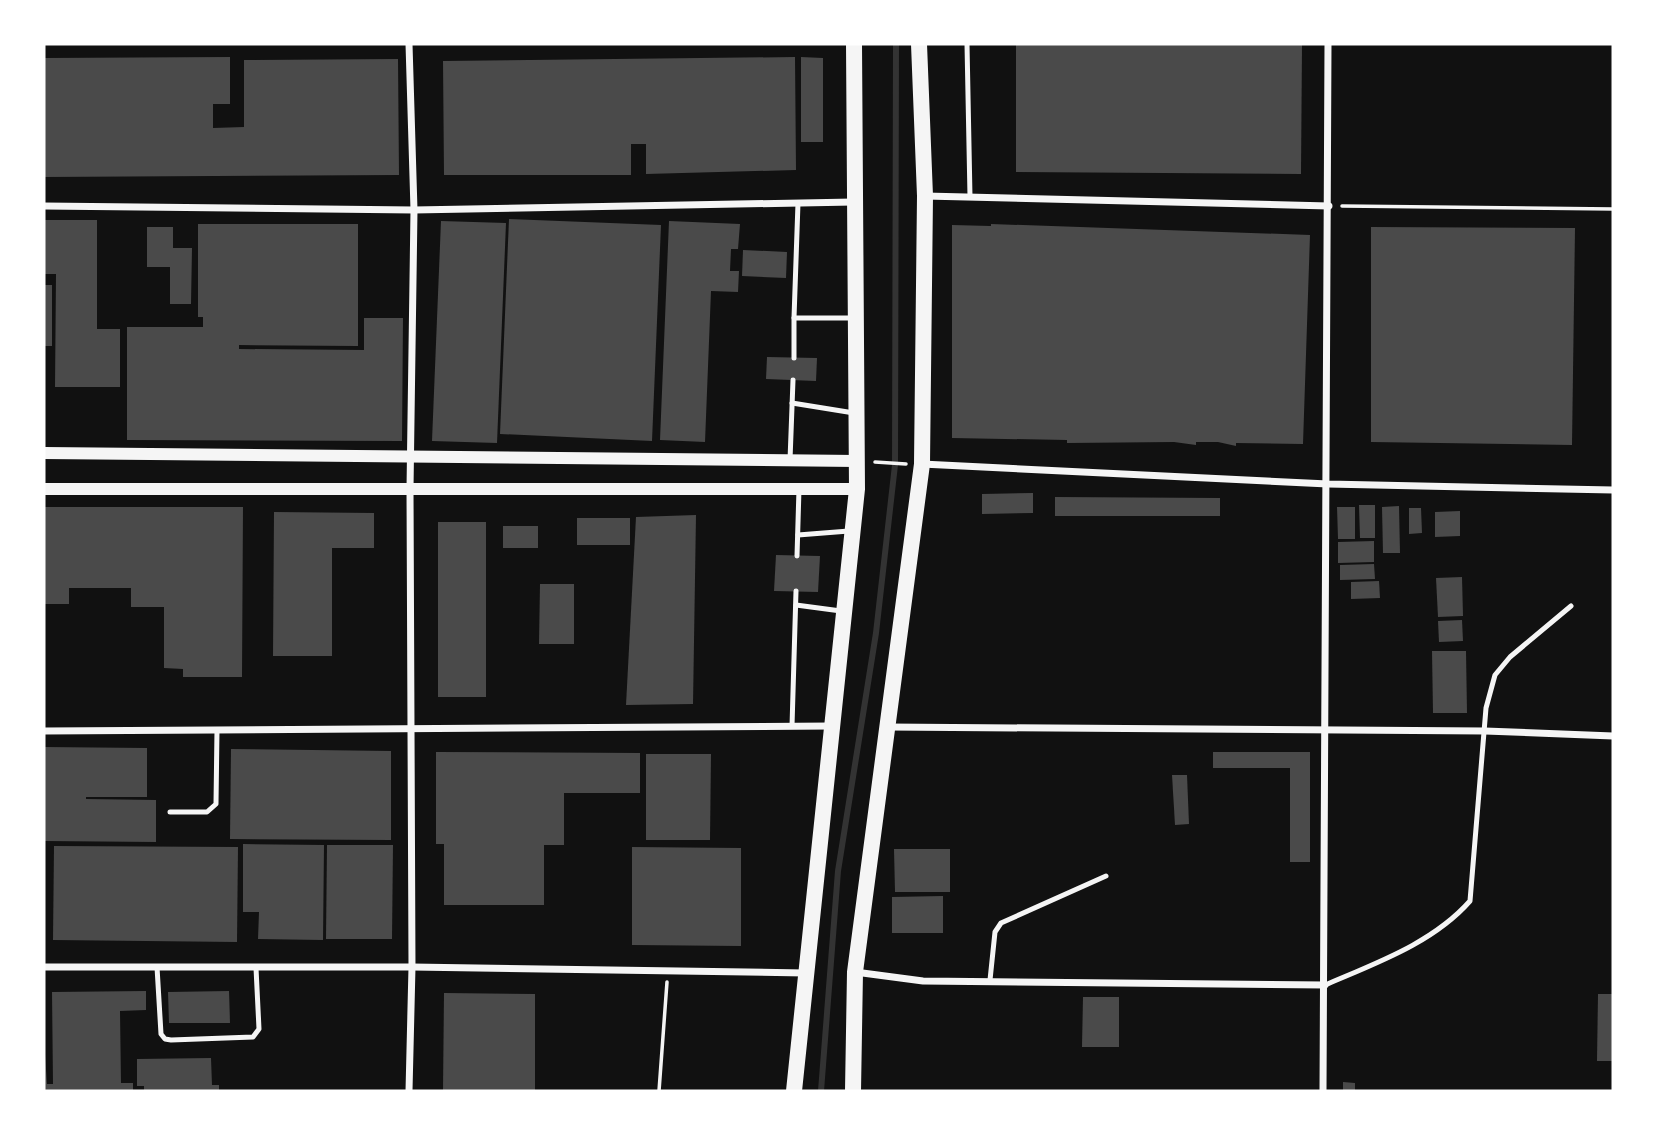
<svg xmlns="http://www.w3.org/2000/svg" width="1657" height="1135" font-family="'Public Sans',sans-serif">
	<rect width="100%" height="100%" fill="#111"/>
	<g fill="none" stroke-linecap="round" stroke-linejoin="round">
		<path stroke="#333" stroke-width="6" d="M821 1091 838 871 876 633 895 465 896 44"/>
	</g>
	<g fill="#4a4a4a">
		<path d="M1016 44H1302L1301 174 1016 172Z"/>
		<path d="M230 57V104H213V128L244 127V60L398 59 399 175 44 177V58Z"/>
		<path d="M795 57 796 170 646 174V144H631V175H444L443 61Z"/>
		<path d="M801 57 823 58V142H801Z"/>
		<path d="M509 219 661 225 652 441 500 434Z"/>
		<path d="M44 220H97V329H120V387H55L56 274H44Z"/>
		<path d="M441 221 506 223 497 443 432 441Z"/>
		<path d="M669 221 740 224 738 249H731L730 271H739L738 292 711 291 705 442 660 440Z"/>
		<path d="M198 224H358V346L239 345V349L364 350V318H403L402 441 127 440V327H203V317H198Z"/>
		<path d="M991 224 1310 235 1303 444 1236 443V446L1218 442H1196V445L1174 442 1067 443V440L952 438V225L991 226Z"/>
		<path d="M147 227H173V248H192L191 304H170V267H147Z"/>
		<path d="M1371 227 1575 228 1572 445 1371 442Z"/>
		<path d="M743 250 787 252 786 278 742 276Z"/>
		<rect x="44" y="285" width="8" height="61"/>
		<path d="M767 357 817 358 816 381 766 379Z"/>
		<path d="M1033 493V513L982 514V494Z"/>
		<path d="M1055 497 1220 498V516H1055Z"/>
		<path d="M1359 505H1375V538H1360Z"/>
		<path d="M1399 506 1400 553H1383L1382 507Z"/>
		<path d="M44 507H243L242 677H183V669L164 668V607H131V588H69V604H44Z"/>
		<path d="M1337 507H1355V539H1338Z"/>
		<path d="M1409 508H1421L1422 533 1409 534Z"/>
		<path d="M1460 511V536L1435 537V512Z"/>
		<path d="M274 512 374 513V548H332V656H273Z"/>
		<path d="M696 515 693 704 626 705 636 517Z"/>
		<rect x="577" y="518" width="53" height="27"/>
		<rect x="438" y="522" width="48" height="175"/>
		<rect x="503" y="526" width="35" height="22"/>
		<path d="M1374 541V562L1338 563V542Z"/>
		<path d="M776 555 820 556 818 592 774 591Z"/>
		<path d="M1374 564 1375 579 1340 580V565Z"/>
		<path d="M1462 577 1463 616 1438 617 1436 578Z"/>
		<path d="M1379 581 1380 598 1351 599V582Z"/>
		<path d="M540 584H574V644H539Z"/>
		<path d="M1462 620 1463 641 1439 642 1438 621Z"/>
		<path d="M1432 651H1466L1467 713H1433Z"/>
		<path d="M44 747 147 748V797H86V799L156 800V842L44 841Z"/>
		<path d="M231 749 391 751V840L230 839Z"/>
		<path d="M436 752 640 753V793H564V845H544V905H444V844H436Z"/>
		<path d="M1213 752H1310V862H1290V768H1213Z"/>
		<path d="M646 754H711L710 840H646Z"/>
		<path d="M1172 775H1187L1189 824 1175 825Z"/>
		<path d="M243 844 324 845 323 940 258 939 259 912H243Z"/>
		<path d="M327 845H393L392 939H326Z"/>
		<path d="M54 846 238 847 237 942 53 940Z"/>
		<path d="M632 847 741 848V946L632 945Z"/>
		<path d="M894 849H950V892H895Z"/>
		<path d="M943 896V933H892V897Z"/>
		<path d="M146 991V1010L120 1011 121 1083H133V1091H44V1040L47 1084H53L52 992Z"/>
		<path d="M229 991 230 1023H169L168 992Z"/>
		<path d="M444 993 535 994V1091H443Z"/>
		<path d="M1598 994H1613V1061H1597Z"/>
		<path d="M1083 997H1119V1047H1082Z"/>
		<path d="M211 1058 212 1085H219V1091H144V1086H137V1059Z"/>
		<path d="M1343 1082 1355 1083V1091H1343Z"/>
	</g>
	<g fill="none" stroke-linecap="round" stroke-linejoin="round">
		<g stroke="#f5f5f5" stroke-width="3.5">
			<path d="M1342 206 1613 209"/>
			<path d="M875 462 906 464"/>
			<path d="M659 1091 667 982"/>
		</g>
		<g stroke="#f5f5f5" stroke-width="5">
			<path d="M967 44 970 197"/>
			<path d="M794 318 798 203"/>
			<path d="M794 358V318H852"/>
			<path d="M792 403 854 413"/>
			<path d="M790 460 793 380"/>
			<path d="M798 535 849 531"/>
			<path d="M797 556 799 489"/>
			<path d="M796 605 841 611"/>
			<path d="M792 726 796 591"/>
			<path d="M170 812H207L216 804 217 730"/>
			<path d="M157 967 161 1034 165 1039 171 1040 253 1037 259 1029 256 968"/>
			<path d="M990 980 995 932 1001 923 1106 876"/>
			<path d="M1325 985C1376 963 1433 943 1470 901L1486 708 1495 675 1510 657 1571 606"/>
		</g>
		<g stroke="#f5f5f5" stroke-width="7">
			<path d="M925 196 1329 206"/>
			<path d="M44 206 414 210 853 202"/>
			<path d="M922 464 1328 484 1613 490"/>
			<path d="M887 727 1485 731 1613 736"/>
			<path d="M44 731 832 726"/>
			<path d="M44 967H412L805 973"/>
			<path d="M855 972 923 981 1325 985"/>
			<path d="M409 1091 412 967 410 489 414 210 409 44"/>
			<path d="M1323 1091 1328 44"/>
		</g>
		<g stroke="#f5f5f5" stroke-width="12">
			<path d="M44 453 857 461"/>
			<path d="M44 489H857"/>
		</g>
		<g stroke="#f5f5f5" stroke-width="16">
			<path d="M794 1091 857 489 854 44"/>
			<path d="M853 1091 855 972 922 464 925 196 919 44"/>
		</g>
	</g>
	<rect width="1657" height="1135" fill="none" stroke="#ffffff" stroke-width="91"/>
</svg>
